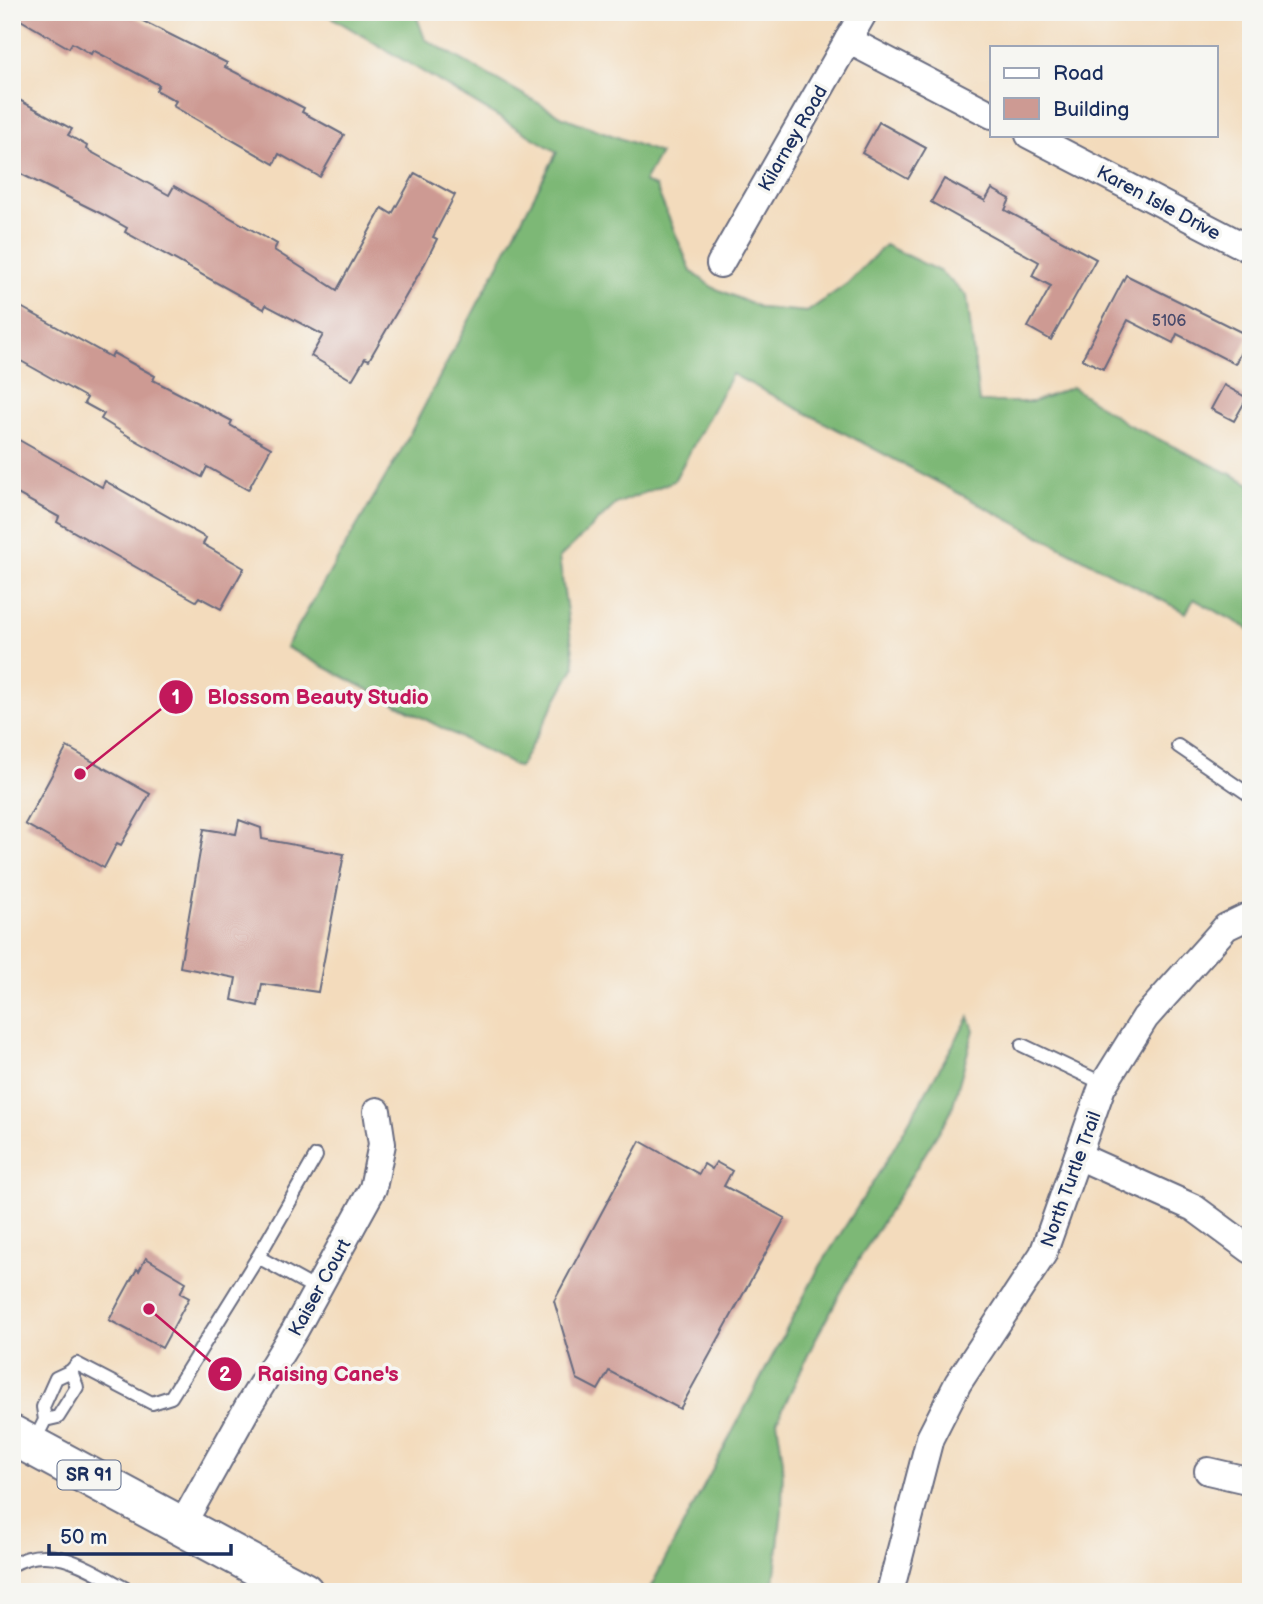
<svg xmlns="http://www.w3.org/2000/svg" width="1263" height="1604" font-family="'Balsamiq Sans',sans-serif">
	<rect width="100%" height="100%" fill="#f6f6f2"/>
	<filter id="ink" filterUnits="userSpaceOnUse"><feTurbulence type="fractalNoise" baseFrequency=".0143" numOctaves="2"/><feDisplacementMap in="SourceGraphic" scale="14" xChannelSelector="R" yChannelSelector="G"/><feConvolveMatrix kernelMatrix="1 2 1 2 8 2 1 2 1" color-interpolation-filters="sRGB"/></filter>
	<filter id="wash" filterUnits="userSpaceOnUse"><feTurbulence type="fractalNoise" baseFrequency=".00686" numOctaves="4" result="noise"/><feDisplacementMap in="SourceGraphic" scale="28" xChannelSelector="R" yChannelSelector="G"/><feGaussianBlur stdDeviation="1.57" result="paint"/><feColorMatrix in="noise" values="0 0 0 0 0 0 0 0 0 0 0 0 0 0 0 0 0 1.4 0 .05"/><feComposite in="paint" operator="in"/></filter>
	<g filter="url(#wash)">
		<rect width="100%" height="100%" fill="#f3dbbc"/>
		<g fill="#7db876" stroke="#4c746a" stroke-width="2">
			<path d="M323 12H415L425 39 563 117 660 153 644 182 656 187 691 271 712 287 761 308 807 312 848 283 885 245 941 272 967 296 979 402H1033L1072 387 1127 424 1251 484V630L1194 599 1186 613 732 374 674 481 616 504 559 558 575 666 519 768 286 647 402 449 557 152Z"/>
			<path d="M969 1017 974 1030 951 1112 858 1261 815 1340 777 1421 783 1461 782 1510 773 1592H648L819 1268 884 1165Z"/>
		</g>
		<g id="blocks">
			<g fill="#cd9a93">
				<path d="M12 12H125L227 63 225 67 304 108 302 112 344 135 320 177 279 154 274 164 173 106 176 101 156 90 159 85 93 50 91 54 72 43 69 48 12 15Z"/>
				<path d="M12 96 72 129 68 135 87 146 86 149 169 195 174 186 277 244 274 250 337 290 382 208 392 214 415 173 455 195 433 237 437 239 425 263 369 360 365 358 352 380 311 356 323 335 266 305 264 309 125 232 127 228 104 215 17 172 20 167 12 163Z"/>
				<path d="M879 122 926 148 908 179 862 153Z"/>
				<path d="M944 179 985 201 992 189 1010 199 1005 210 1096 259 1051 340 1028 327 1051 286 1032 276 1039 262 931 202Z"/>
				<path d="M1126 275 1249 336 1235 364 1177 334 1173 343 1128 320 1103 369 1082 359Z"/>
				<path d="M12 302 111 357 113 353 155 376 153 380 232 421 230 425 271 448 248 490 207 467 202 477 130 437 101 419 104 414 84 403 87 398 12 356Z"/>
				<path d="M1224 385 1247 398 1234 421 1211 409Z"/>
				<path d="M12 436 102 487 105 481 206 538 203 544 244 568 221 609 199 597 196 601 155 578 57 522 59 517 12 491Z"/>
				<path d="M67 747 150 794 121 845 117 843 104 868 25 824Z"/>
				<path d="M239 820 261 828 262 839 344 854 318 992 262 984 258 1006 232 1000 236 978 180 967 204 829 236 834Z"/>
				<path d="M640 1141 699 1174 704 1164 712 1169 716 1162 732 1171 724 1186 785 1218 680 1409 609 1371 598 1390 577 1379 554 1301Z"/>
				<path d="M146 1258 186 1282 180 1293 189 1298 162 1348 109 1320 137 1269 139 1271Z"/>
			</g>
		</g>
	</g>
	<g filter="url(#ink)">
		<use href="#blocks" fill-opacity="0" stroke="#676b7f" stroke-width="2"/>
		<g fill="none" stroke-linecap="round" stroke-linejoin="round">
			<defs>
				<g id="lane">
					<path d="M1178 746 1251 796"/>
					<path d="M1022 1045 1104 1084"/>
					<path d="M258 1257 316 1156"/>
					<path d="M71 1371 77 1364 152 1403 171 1397 258 1257 318 1290"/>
					<path d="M33 1444 45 1420 43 1407 56 1378 71 1371 77 1387 58 1417 45 1420"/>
					<path d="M12 1565C53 1540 95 1573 132 1592"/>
				</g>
				<g id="street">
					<path d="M848 40 992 115"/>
					<path d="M1029 135 1251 250"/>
					<path d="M720 264 864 12"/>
					<path d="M1078 1156 1194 1208 1251 1250"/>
					<path d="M1208 1471 1251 1481"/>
					<path d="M182 1525 249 1405 295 1330 373 1188 382 1144 377 1111"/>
					<path d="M890 1592 930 1438 958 1383 1043 1254 1102 1087 1145 1018 1226 927 1251 915"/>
				</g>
				<path id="primary" d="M12 1435 304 1592"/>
			</defs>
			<use href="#lane" stroke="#676b7f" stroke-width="16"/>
			<use href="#street" stroke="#676b7f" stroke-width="30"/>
			<use href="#primary" stroke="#676b7f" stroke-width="42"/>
			<use href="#lane" stroke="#fff" stroke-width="12"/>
			<use href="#street" stroke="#fff" stroke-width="26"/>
			<use href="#primary" stroke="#fff" stroke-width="38"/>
		</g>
	</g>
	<g text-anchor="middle" stroke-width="7" stroke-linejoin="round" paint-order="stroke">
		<g font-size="16" fill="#484a6b">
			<text x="1169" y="326">5106</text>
		</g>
		<rect fill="#f6f6f2" stroke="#5d6b8a" stroke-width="2" x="57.5" y="1460.5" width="63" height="29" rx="5"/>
		<g font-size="18" font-weight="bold" fill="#1b2f5e">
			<text x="89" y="1481">SR 91</text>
		</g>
		<g font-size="19" fill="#1b2f5e" stroke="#f6f6f2">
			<text transform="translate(792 138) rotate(-60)" y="7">Kilarney Road</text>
			<text transform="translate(1159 202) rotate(28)" y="7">Karen Isle Drive</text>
			<text transform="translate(1070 1179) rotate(-70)" y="7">North Turtle Trail</text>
			<text transform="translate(319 1287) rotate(-61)" y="7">Kaiser Court</text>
		</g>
	</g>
	<path fill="none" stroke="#c2185b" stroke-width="2.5" d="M80 774L176 697M149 1309L225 1374"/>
	<g fill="#c2185b" stroke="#f6f6f2" stroke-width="2.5">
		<circle cx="80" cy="774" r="7"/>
		<circle cx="149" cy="1309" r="7"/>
		<circle cx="176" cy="697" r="18"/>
		<circle cx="225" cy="1374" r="18"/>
	</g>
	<g font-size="21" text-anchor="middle" font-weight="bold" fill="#fff">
		<text x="176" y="704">1</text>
		<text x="225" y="1381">2</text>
	</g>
	<g font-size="21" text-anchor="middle" font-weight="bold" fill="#c2185b" stroke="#f6f6f2" stroke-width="7" stroke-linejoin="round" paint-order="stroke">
		<text x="318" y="704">Blossom Beauty Studio</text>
		<text x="328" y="1381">Raising Cane's</text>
	</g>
	<rect width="1263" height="1604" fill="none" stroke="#f6f6f2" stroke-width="42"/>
	<rect x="990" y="46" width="228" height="91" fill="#f6f6f2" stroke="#9ea6b7" stroke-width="2"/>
	<rect x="1004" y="68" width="35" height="10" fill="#ffffff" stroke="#9ea6b7" stroke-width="2"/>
	<text x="1053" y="80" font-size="21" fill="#1b2f5e">Road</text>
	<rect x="1004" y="98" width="35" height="21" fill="#cd9a93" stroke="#9ea6b7" stroke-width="2"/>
	<text x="1053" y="116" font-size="21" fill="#1b2f5e">Building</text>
	<path d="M49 1544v10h182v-10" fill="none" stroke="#1b2f5e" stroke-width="3.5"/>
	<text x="60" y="1544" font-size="21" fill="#1b2f5e" stroke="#f6f6f2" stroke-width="5" paint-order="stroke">50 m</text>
</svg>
